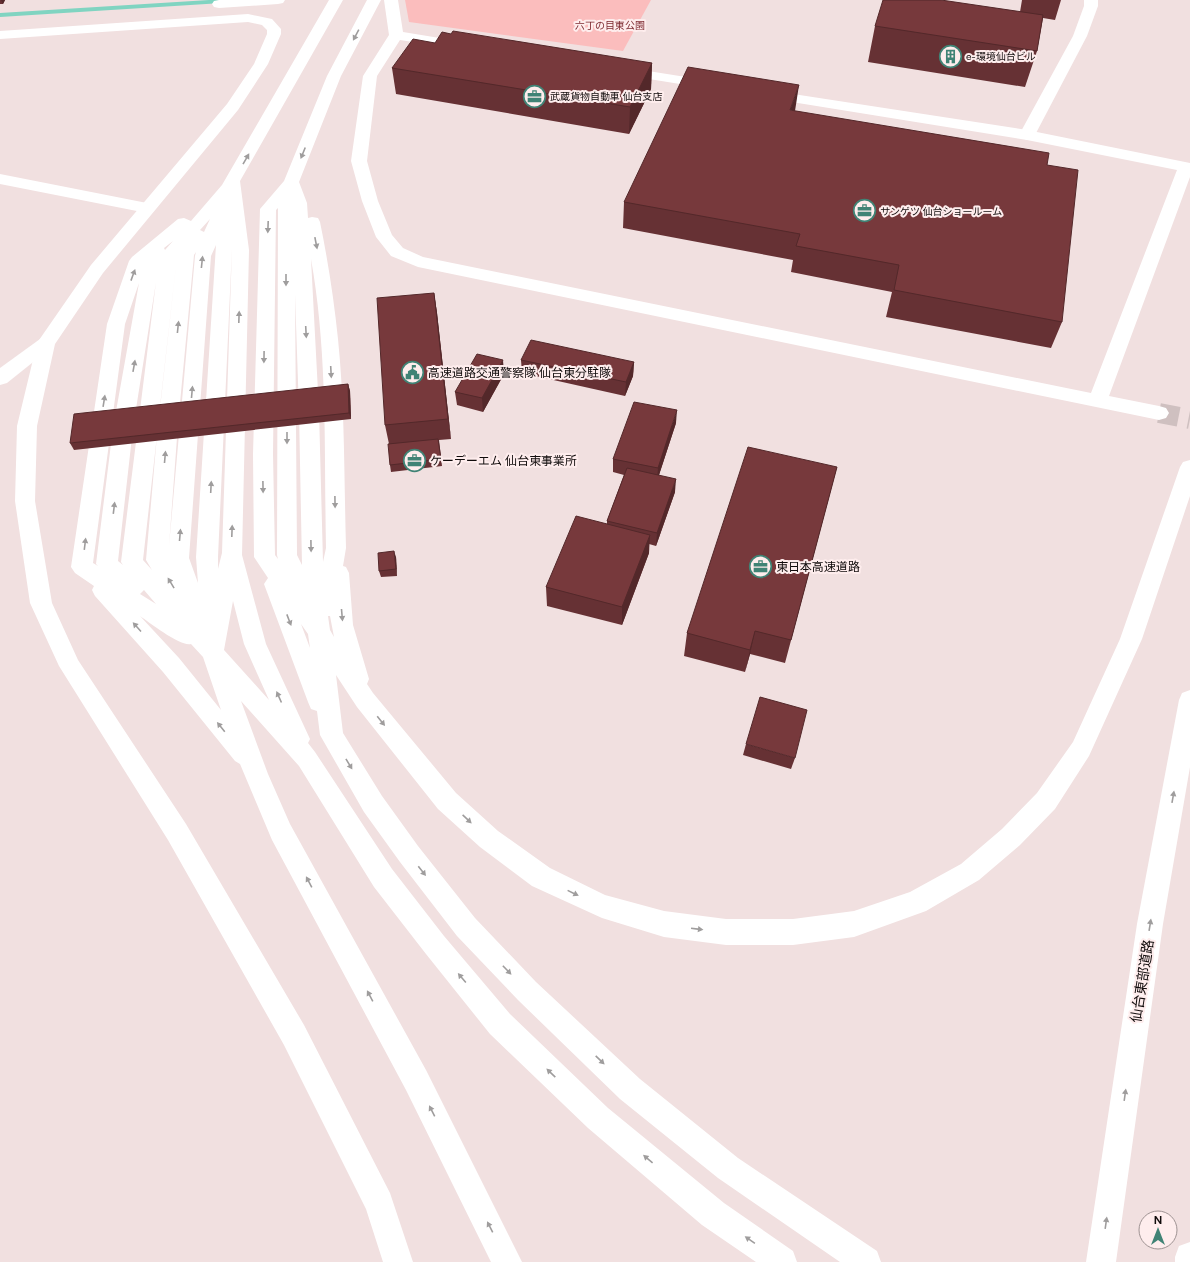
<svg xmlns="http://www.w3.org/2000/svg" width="1190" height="1262" font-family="Figtree,'Noto Sans JP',sans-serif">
	<rect width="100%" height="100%" fill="#f1e0e0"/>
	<path fill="#fbbdbd" d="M405 0H651L623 51 409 22Z"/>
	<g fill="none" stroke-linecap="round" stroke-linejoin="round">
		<path fill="#80d4c1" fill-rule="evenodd" d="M209 0H241L238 2 0 17V13Z"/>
		<path stroke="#cfc0c0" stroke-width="20" stroke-dasharray="20 10" stroke-linecap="butt" d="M1159 413 1190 419"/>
		<g fill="#fff" fill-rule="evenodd">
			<path d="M384 0H398L403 32 464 42 469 43 471 46 469 49 464 50 400 40 377 76 367 161 378 201 392 235 403 248 423 257 1091 393 1177 170 1027 140 767 98 762 97 760 94 762 91 767 90 1027 130 1190 163V177L1109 396 1159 406 1166 408 1169 413 1166 418 1159 420 418 267 391 256 376 237 362 201 351 161 363 76 389 35Z"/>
			<path d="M623 67 711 81 716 82 718 85 716 88 711 89 618 74 616 71 618 68Z"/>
			<path d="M0 174 147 203 153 204 155 208 153 212 147 213 0 184Z"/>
			<path d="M46 337 52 339 55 343 52 347 7 383 0 385V368L40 339Z"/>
		</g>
		<g fill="#fff" fill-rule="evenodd">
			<path d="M219 0H285L283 3 278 4 219 8 214 7 212 4 214 1Z"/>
			<path d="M1084 0H1098V6L1087 36 1035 135 1032 138 1027 140 1022 138 1019 135 1073 36 1084 6Z"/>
			<path d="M248 14 272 19 281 29V34L268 64 238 110 103 273 55 344 37 426 35 501 52 603 78 660 186 824 304 1025 390 1193 413 1262H383L366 1209 284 1045 168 840 59 666 30 603 15 501 17 426 37 343 91 265 227 104 254 64 267 34V30L262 25 248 22 0 39V31Z"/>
		</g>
		<g fill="#fff" fill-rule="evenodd">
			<path d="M329 0H343L240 181 249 250 242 555 266 644 310 739 308 743 315 752 392 869 444 936 510 1014 608 1108 724 1203 793 1251 797 1262H756L702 1225 588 1128 490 1034 426 954 374 887 299 766 241 701 268 774 290 824 426 1070 522 1262H491L406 1090 272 840 240 764 235 761 163 672 95 596 92 590 94 586 75 573 71 567 107 324 129 261 132 257 178 219 184 218 191 221 222 185ZM210 219 204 232 200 230ZM173 241 165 250 164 248ZM216 245 196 557 198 583 189 558 211 256ZM232 248 222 553 218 569V557ZM196 252 195 256 169 546 178 424 194 255ZM177 257 158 424 146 560 152 570 143 560ZM156 282 121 562 123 565 118 561 133 428ZM139 283 113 428 96 564 98 566 93 563 125 324ZM144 590 156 604 140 594ZM233 601 244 644 269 700 224 650ZM140 616C150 623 181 647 191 644L203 657 221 710 179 658Z"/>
			<path d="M367 0H381L341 76 299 182 307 203 308 218 312 217 318 218 320 222C328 261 334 300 338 339 345 408 344 478 346 548L343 566 346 567 349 573 353 625 369 679 367 684 373 693 456 793 498 831 550 868 605 895 664 911 726 919H793L854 911 910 892 961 864 1002 829 1037 793 1073 742 1120 639 1180 467 1183 462 1190 460V496L1142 639 1089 756 1055 809 1020 845 979 880 926 911 854 937 793 945H726L664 937 602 918 532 886 480 847 438 809 357 707 336 675 343 733 382 796 418 846 475 918 536 982 640 1079 738 1158 877 1251 881 1262H840L718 1178 620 1099 518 1000 457 936 400 862 364 812 320 735 317 711 311 709 308 702 264 584 268 578 254 557 253 454 260 209 284 181 327 76ZM278 208 277 555 278 559 275 555 273 454 276 210ZM311 259C328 354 324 452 326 548L323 562 319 411ZM295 294 299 411 302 565 297 555ZM328 616H330L334 637 330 630ZM301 624 308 634 310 648Z"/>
			<path d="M1190 690V767L1163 924 1116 1262H1086L1137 924 1179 700 1182 693Z"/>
			<path d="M1190 1242V1262H1175V1257L1179 1246Z"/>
		</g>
	</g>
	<g fill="#663134">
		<path d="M0 0H5L3 4H0Z"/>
		<path d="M1022 0H1061L1055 20 1043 18 1037 51 1025 87 868 62 875 26 1020 12Z"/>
		<path d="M435 43 652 63 651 89 629 134 396 94 392 68Z"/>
		<path d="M795 111 1047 165 1062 322 1051 348 886 317 892 292 791 272 793 260 623 228 624 202Z"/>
		<path d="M434 293 437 313 451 439 439 440 442 466 391 472 390 465 389 444 385 425Z"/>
		<path d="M521 360 634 362 633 376 625 396 522 373Z"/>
		<path d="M504 374 483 412 457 405 455 392Z"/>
		<path d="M348 384 350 391 351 419 74 450 70 443Z"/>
		<path d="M676 423 659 475 675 492 656 546 649 544V553L622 625 547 606 546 587 607 524V521L624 475 613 472V459Z"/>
		<path d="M837 467 785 663 750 654 745 672 684 656 687 633Z"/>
		<path d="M396 557 397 576 381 577 379 571Z"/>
		<path d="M746 744 795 758 791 769 743 755Z"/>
	</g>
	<g fill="#53282a">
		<path d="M1 0H5L3 4Z"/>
		<path d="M652 63 651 89 629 134 630 107Z"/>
		<path d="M799 85 795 111 790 110Z"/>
		<path d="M434 293 437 313 451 439 448 419Z"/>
		<path d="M503 360 504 374 483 412 482 398Z"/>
		<path d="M634 362 633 376 625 396 626 382Z"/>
		<path d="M348 384 350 391 351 419 349 413Z"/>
		<path d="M677 410 676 423 657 481 658 468Z"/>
		<path d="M676 479 675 492 656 546 657 533Z"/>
		<path d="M650 535 649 553 622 625V607Z"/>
		<path d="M394 551 396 557 397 576 396 569Z"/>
		<path d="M755 631 750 654 745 672 750 650Z"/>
	</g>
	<g fill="#77393c" stroke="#53282a">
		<path d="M883 0H941L1043 15 1037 51 875 26Z"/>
		<path d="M453 31 652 63 630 107 392 68 413 39 435 43 442 32 451 34Z"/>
		<path d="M688 67 799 85 790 110 1049 153 1047 165 1078 170 1062 322 894 290 899 265 796 246 800 234 624 202Z"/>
		<path d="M434 293 448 419 385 425 377 298Z"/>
		<path d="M531 340 634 362 626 382 521 360Z"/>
		<path d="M477 354 503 360 482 398 455 392Z"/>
		<path d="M348 384 349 413 70 443 74 414Z"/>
		<path d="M634 402 677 410 658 468 613 459Z"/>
		<path d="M438 439 441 459 390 465 388 444Z"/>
		<path d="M748 447 837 467 791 640 755 631 750 650 687 633Z"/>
		<path d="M627 468 676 479 657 533 607 521Z"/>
		<path d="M576 516 650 535 622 607 546 587Z"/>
		<path d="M394 551 396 569 379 571 378 553Z"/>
		<path d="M760 697 807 710 795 758 746 744Z"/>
	</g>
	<defs><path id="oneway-solid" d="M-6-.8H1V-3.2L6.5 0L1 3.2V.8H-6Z"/></defs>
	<g fill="#9f9d9d">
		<use href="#oneway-solid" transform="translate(356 35) rotate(118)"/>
		<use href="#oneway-solid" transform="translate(303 153) rotate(112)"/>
		<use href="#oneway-solid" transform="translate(246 159) rotate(-60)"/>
		<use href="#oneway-solid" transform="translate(268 227) rotate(92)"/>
		<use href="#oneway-solid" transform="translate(316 243) rotate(79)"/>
		<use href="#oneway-solid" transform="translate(202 262) rotate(-84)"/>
		<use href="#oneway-solid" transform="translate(133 275) rotate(-70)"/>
		<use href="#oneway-solid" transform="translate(286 280) rotate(90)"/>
		<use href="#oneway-solid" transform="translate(239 317) rotate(-88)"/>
		<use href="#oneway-solid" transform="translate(178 327) rotate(-84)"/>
		<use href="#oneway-solid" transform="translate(306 332) rotate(87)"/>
		<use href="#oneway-solid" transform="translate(264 357) rotate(91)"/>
		<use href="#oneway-solid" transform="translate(134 366) rotate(-80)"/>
		<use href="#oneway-solid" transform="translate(331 372) rotate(87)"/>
		<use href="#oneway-solid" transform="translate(192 392) rotate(-85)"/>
		<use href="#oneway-solid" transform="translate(104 401) rotate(-81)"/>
		<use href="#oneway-solid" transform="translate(287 438) rotate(90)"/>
		<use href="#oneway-solid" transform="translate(165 457) rotate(-85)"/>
		<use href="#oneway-solid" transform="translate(211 487) rotate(-87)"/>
		<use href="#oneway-solid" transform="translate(263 487) rotate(89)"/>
		<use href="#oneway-solid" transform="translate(335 502) rotate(89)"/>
		<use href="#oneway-solid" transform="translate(114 508) rotate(-83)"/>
		<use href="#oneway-solid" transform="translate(232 531) rotate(-88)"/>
		<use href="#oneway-solid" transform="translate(180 535) rotate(-85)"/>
		<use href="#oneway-solid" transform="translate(85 544) rotate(-83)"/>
		<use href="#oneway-solid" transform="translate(311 546) rotate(89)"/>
		<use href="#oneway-solid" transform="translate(171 583) rotate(-121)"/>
		<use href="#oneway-solid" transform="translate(342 615) rotate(85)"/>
		<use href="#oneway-solid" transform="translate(289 620) rotate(69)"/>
		<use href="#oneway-solid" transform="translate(137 627) rotate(-132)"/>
		<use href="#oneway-solid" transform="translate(279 697) rotate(-114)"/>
		<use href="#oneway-solid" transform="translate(381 721) rotate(51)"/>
		<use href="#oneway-solid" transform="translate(221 727) rotate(-129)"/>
		<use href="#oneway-solid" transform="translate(349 764) rotate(59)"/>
		<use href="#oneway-solid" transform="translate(1173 797) rotate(-80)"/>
		<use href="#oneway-solid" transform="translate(467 819) rotate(43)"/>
		<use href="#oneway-solid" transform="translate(422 871) rotate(52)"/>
		<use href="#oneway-solid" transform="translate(309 882) rotate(-118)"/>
		<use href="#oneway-solid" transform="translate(573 893) rotate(26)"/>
		<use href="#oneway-solid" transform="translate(1150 925) rotate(-81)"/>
		<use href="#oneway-solid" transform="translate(697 929) rotate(7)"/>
		<use href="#oneway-solid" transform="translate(507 970) rotate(46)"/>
		<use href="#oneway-solid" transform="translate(462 978) rotate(-130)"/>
		<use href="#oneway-solid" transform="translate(370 996) rotate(-118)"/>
		<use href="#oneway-solid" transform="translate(600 1060) rotate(44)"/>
		<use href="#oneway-solid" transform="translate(551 1073) rotate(-136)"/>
		<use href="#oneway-solid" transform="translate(1125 1095) rotate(-82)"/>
		<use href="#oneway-solid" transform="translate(432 1111) rotate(-117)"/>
		<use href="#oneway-solid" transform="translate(648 1159) rotate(-140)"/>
		<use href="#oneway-solid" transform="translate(1106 1223) rotate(-82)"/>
		<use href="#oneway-solid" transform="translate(490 1227) rotate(-117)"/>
		<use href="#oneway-solid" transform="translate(750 1240) rotate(-145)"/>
	</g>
	<defs>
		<symbol id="building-ring" viewBox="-11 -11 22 22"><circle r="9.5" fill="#feeded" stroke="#408375" stroke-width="1.5"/><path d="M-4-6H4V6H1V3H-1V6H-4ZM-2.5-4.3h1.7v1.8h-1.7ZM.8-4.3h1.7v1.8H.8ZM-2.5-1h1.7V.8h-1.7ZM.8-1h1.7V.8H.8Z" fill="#408375"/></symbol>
		<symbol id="office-ring" viewBox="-11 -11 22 22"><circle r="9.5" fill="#feeded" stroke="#408375" stroke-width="1.5"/><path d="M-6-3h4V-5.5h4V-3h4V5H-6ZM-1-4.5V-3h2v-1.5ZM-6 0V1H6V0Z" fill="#408375"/></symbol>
		<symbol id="civic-ring" viewBox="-11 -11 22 22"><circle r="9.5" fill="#feeded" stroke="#408375" stroke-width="1.5"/><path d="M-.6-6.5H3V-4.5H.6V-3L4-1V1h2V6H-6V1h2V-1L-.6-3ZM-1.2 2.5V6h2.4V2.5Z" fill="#408375"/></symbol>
	</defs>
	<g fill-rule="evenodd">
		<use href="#building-ring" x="938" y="44" width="25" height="25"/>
		<use href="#office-ring" x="522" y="84" width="25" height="25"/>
		<use href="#office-ring" x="852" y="198" width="25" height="25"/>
		<use href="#civic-ring" x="400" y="360" width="25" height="25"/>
		<use href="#office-ring" x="402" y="448" width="25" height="25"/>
		<use href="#office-ring" x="748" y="554" width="25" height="25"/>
	</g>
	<g text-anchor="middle" stroke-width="4" stroke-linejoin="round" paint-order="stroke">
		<g font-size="10" fill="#7e2a31" stroke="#feeded">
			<text x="610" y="29">六丁の目東公園</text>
		</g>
		<g font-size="10" fill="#100b0b" stroke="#feeded" text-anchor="start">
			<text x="966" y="60">e-環境仙台ビル</text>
			<text x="550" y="100">武蔵貨物自動車 仙台支店</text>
			<text x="880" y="215">サンゲツ 仙台ショールーム</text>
		</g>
		<g font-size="12" fill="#100b0b" stroke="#feeded" text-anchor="start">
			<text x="428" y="377">高速道路交通警察隊 仙台東分駐隊</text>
			<text x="430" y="465">ケーデーエム 仙台東事業所</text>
			<text x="776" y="571">東日本高速道路</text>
		</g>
		<g font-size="14" fill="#100b0b" stroke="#feeded">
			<text transform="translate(1142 981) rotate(-81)" y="5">仙台東部道路</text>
		</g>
	</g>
	<g transform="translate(1158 1230)"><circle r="19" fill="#feeded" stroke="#9f9393"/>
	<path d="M0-3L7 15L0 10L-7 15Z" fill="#408375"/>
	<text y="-6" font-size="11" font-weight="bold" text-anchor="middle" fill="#100b0b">N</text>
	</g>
</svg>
